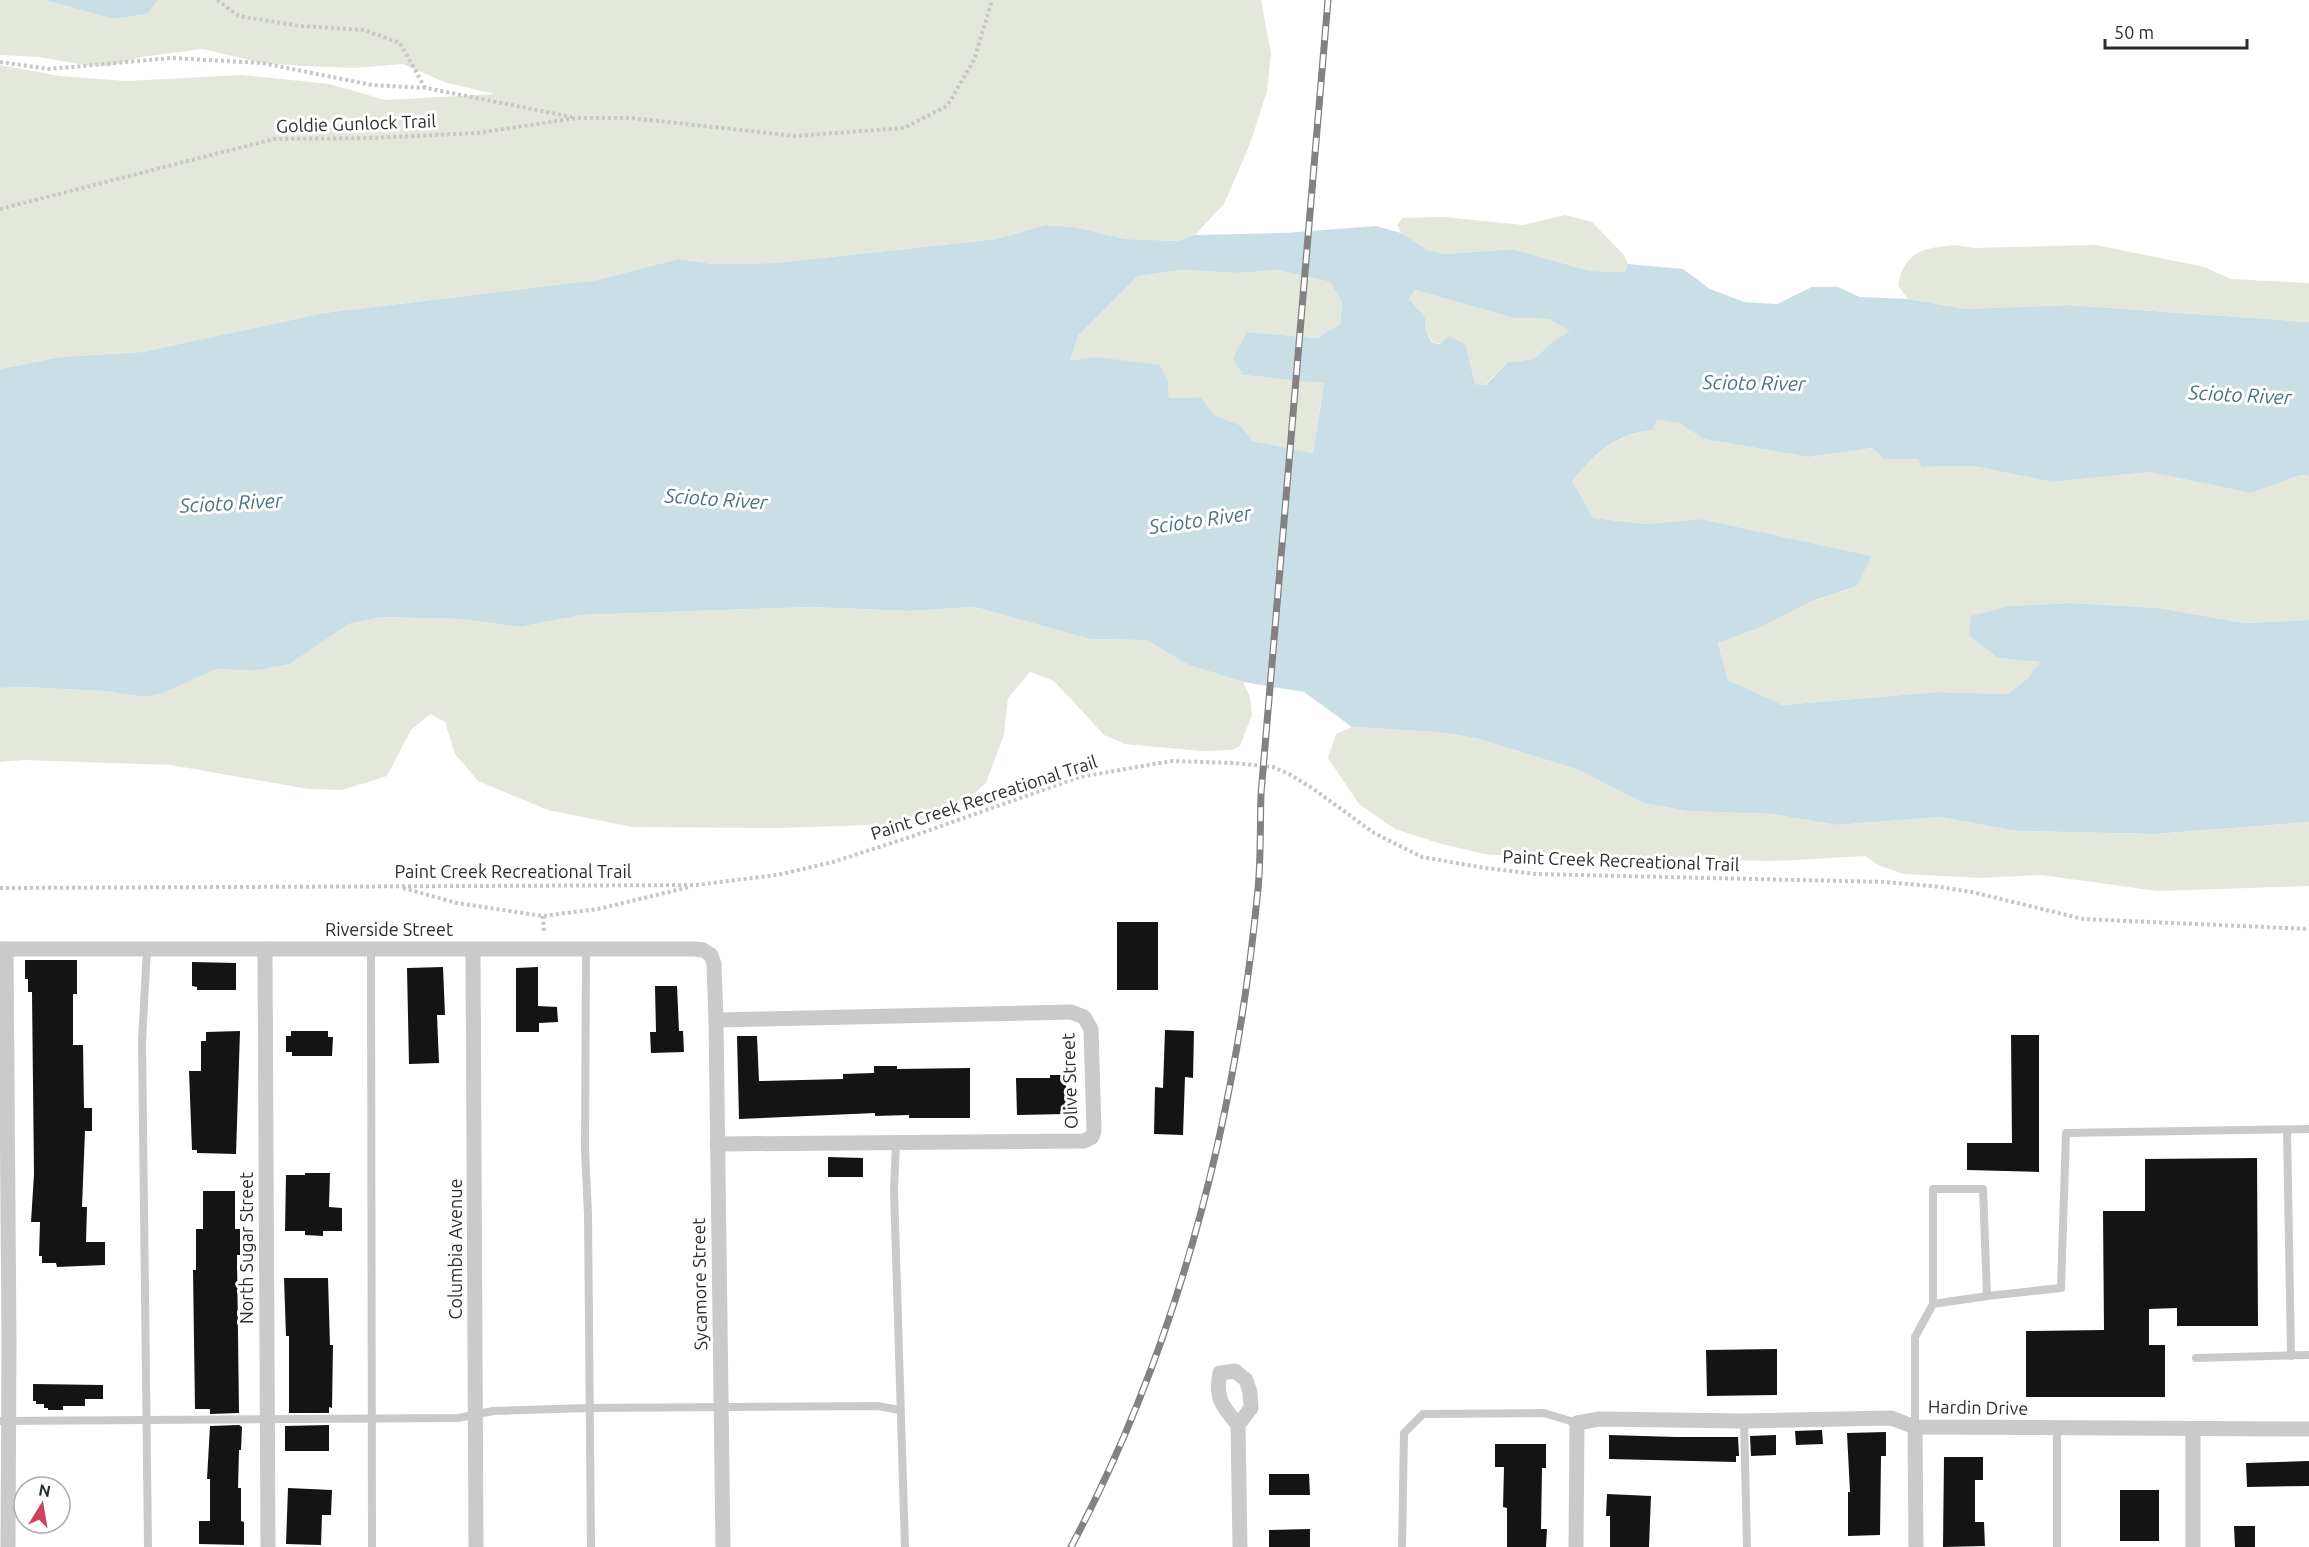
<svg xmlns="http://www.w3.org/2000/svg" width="2309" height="1547" font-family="Ubuntu,sans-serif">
	<rect width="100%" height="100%" fill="#fff"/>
	<g fill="#e4e8dc">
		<path d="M0 0H45L113 19 147 14 156 0H1261L1271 54 1267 91 1250 144 1224 204 1195 235 1178 241 1126 239 1074 227 1045 225 997 239 775 263 713 264 678 259 597 280 324 313 142 352 60 357 0 369V65L60 76 126 81 242 75 330 84 385 100 494 94 444 82 403 64 354 68 304 66 262 63 202 49 141 57 110 66 84 65 39 57 0 55Z"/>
		<path d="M1565 215 1592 222 1624 255 1628 264 1626 272 1590 271 1513 249 1445 254 1428 250 1401 233 1397 225 1402 218 1445 217 1523 225Z"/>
		<path d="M1955 245 1974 248 2096 245 2204 267 2231 279 2309 283V322L2068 305 1966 309 1908 299 1898 286C1904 251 1923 248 1955 245Z"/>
		<path d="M1183 270 1238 273 1277 270 1330 282 1342 302 1340 324 1317 338 1247 332 1243 375 1324 382 1313 453 1253 441 1240 425 1214 415 1201 397 1169 398 1168 381 1070 361 1078 336 1138 276Z"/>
		<path d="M1415 290 1514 318 1549 319 1571 331 1553 341 1534 359 1508 362 1485 385 1475 384 1466 345 1433 343 1425 330V317L1409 299Z"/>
		<path d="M1657 418 1681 424 1703 439 1809 457 1872 448 1884 459H1918L1921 467 1973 466 2052 482 2149 472 2251 493 2301 475 2309 476V620L2244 623 2160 608 2070 603 2010 606 1998 658 2041 662 2028 678 2008 694 1938 692 1781 705 1728 680 1718 643 1759 628 1812 601 1857 586 1872 556 1701 519 1646 524 1593 518 1571 481C1597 453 1614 435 1653 430Z"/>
		<path d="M810 607 908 611 975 607 1090 639 1146 640 1189 665 1243 682 1250 697 1252 715 1240 746 1233 750 1201 751 1125 744 1104 735 1054 681 1030 672 1008 698 1004 734 986 783 954 811 905 824 779 828 632 827 548 810 478 781 455 754 445 722 430 714 411 730 387 776 342 790 308 789 171 765 24 760 0 762V688L21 687 105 691 143 697 161 694 217 669 253 671 290 664 349 624 382 617 461 619 520 627 581 615Z"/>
		<path d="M1352 727 1437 732 1476 738 1579 770 1643 803 1687 811 1772 814 1837 825 1940 817 2016 831 2155 834 2309 822V886L2157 891 2041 875 1981 878 1904 874 1880 866 1865 856 1776 861 1554 859 1484 854 1438 843 1395 829 1359 804 1328 758 1336 734Z"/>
	</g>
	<g fill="#cadee6" fill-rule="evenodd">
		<path d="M45 0H156L157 1 147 14 113 19Z"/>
		<path d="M1045 225 1074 227 1126 239 1178 241 1195 235 1284 233 1376 226 1401 233 1428 250 1445 254 1513 249 1590 271 1625 272 1628 264 1683 269 1710 289 1744 302 1777 304 1812 287H1838L1860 297 1908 299 1966 309 2068 305 2309 322V476L2301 475 2251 493 2149 472 2052 482 1973 466 1921 467 1918 459H1884L1872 448 1809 457 1703 439 1681 424 1657 419 1653 430C1615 434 1596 453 1572 481L1593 518 1646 524 1701 519 1872 556 1857 586 1812 601 1759 628 1718 643 1728 680 1782 705 1938 692 2008 694 2028 678 2040 662 1998 658 1969 635 1971 616 2010 606 2070 603 2160 608 2244 623 2309 620V822L2155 834 2016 831 1940 817 1837 825 1772 814 1687 811 1643 803 1579 770 1476 738 1437 732 1352 727 1304 692 1243 682 1189 665 1146 640 1090 639 975 607 908 611 810 607 581 615 520 627 461 619 382 617 349 624 290 664 253 671 217 669 161 694 143 697 105 691 21 687 0 688V369L60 357 142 352 324 313 597 280 678 259 713 264 775 263 997 239ZM1183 270 1238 273 1277 270 1330 282 1342 302 1340 324 1317 338 1247 332 1233 358 1243 375 1324 383 1313 453 1253 441 1240 425 1214 415 1201 397 1169 398 1168 381 1160 365 1095 357 1070 361 1078 336 1138 276ZM1415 290 1514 318 1549 319 1570 331 1553 341 1534 359 1508 362 1486 385 1475 384 1466 345 1449 336 1440 344 1432 343 1425 330V317L1409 299Z"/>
	</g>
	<g fill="#141414">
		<rect x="1117" y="922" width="41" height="68"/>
		<path d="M25 960H77V994H73V1045H83L84 1108H92V1131H85L82 1207H87L86 1242H105V1265L57 1267 56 1263H42V1256H39L40 1222H31L34 1174 32 992H28V979H25Z"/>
		<path d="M192 962 236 963V990H197V987L192 986Z"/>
		<path d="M443 967 445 1015H437L439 1063 409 1064 407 968Z"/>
		<path d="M538 967V1006L557 1007 558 1022 539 1023V1032H516V968Z"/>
		<path d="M655 986H677L679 1031H683L684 1052 651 1053 650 1032H656Z"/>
		<path d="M1165 1030 1194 1031 1193 1078 1185 1077 1183 1135 1154 1134 1155 1087 1163 1088Z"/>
		<path d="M240 1031 236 1154 197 1153V1150H192L189 1071H201V1041H206V1032Z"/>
		<path d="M291 1031H328V1037H333L332 1056H292V1052H286V1036H291Z"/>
		<path d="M2011 1035H2039V1172L1967 1170V1143H2012Z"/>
		<path d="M737 1036H757L759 1081 843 1079V1074L874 1073V1066H897V1069L970 1068V1118H909V1115L875 1116V1113L739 1119Z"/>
		<path d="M1050 1075H1066V1114L1017 1115 1016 1078H1050Z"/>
		<path d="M828 1157 863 1158V1177H828Z"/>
		<path d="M2257 1158 2258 1326H2177V1308L2149 1309V1345H2165V1397H2026V1331L2104 1330 2103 1211H2145V1159Z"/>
		<path d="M305 1173H330L329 1207 342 1208V1231H323V1236L305 1235V1231H285L286 1175H305Z"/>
		<path d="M203 1191H235V1229H240V1255H237L239 1413 210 1414V1409H195L193 1270H196V1229H203Z"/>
		<path d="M284 1278H328L330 1345H333L332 1408 329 1407V1413H289V1336H286Z"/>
		<path d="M1777 1349V1395L1707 1396 1706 1350Z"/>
		<path d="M33 1384 103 1385V1399H85V1406H63V1410H48V1408H44V1404H36V1401H33Z"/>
		<path d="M239 1425 242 1427 241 1450H239L238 1488H241V1521L244 1522V1545L199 1544V1521H210V1479H207L210 1426Z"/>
		<path d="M329 1425V1451H285V1426Z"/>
		<path d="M1822 1430 1823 1444 1796 1445 1795 1431Z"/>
		<path d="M1886 1432V1456H1881L1880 1535 1848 1536V1492H1850L1847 1433Z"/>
		<path d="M1609 1435 1676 1437H1738L1739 1456H1736V1462L1609 1459Z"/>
		<path d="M1776 1435V1455L1751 1456 1750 1436Z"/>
		<path d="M1495 1444H1546V1468H1542L1541 1529H1547L1546 1547H1507V1508L1503 1507 1504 1467H1495Z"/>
		<path d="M1944 1457H1983V1480H1975V1522H1984L1985 1546 1943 1547Z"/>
		<path d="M2309 1461V1486L2247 1487 2246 1463Z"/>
		<path d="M1269 1474H1309L1310 1495H1269Z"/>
		<path d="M288 1488 332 1490 331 1515H322L321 1545 286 1544Z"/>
		<rect x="2120" y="1490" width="39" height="51"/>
		<path d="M1607 1494 1651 1496 1649 1547H1610V1516H1606Z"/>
		<path d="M2234 1526H2255V1547H2235Z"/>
		<path d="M1310 1529V1547H1269V1530Z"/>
	</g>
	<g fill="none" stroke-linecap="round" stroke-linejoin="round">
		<g stroke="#c7c7c7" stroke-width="4" stroke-dasharray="3 3" stroke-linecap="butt">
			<path d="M217 0 239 16 300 26 364 30 400 43 425 88"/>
			<path d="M0 62 49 69 171 58 262 63 372 85 426 88 572 117"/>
			<path d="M0 209 274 139 371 138 478 133 576 118H631L795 136 904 128 947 106 974 60 992 0"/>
			<path d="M0 888 696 885 777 875 833 862 913 836 1080 777 1171 761 1235 763 1273 767 1289 774 1312 788 1374 833 1422 857 1485 868 1536 874 1885 882 1933 886 1972 892 2083 919 2309 929"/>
			<path d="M403 888 457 903 543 916 598 909 690 887"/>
			<path d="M543 916 544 933"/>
		</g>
		<g stroke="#cacaca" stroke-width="8">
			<path d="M147 949 142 1041 148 1547"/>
			<path d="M371 950 372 1547"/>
			<path d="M586 950 585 1150 588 1214 591 1547"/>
			<path d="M2287 1130 2291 1356"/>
			<path d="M896 1144 894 1190 905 1547"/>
			<path d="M1987 1296 2061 1288 2066 1133 2309 1129"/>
			<path d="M2196 1358 2309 1355"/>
			<path d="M0 1421 458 1418 493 1411 589 1408 877 1406 900 1410"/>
			<path d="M1744 1421 1747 1547"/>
			<path d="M1915 1427V1337L1933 1304V1189H1983L1987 1296 1933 1304"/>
			<path d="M1402 1547 1404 1433 1423 1414 1544 1413 1577 1423"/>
			<path d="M2057 1547V1429"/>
		</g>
		<g stroke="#cacaca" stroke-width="15">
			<path d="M0 949H694L703 950 711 955 714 964 716 1020 723 1547"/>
			<path d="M6 949 9 1342 8 1547"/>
			<path d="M265 949 268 1547"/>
			<path d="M473 950 476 1547"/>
			<path d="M716 1020 1071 1012 1084 1017 1091 1029 1094 1131 1092 1137 1084 1141 717 1144"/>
			<path d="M1238 1425C1222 1406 1215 1398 1220 1373L1235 1371 1246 1380 1250 1392 1251 1408 1238 1425 1240 1547"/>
			<path d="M1915 1427 1916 1547"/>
			<path d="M2193 1429V1547"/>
			<path d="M1576 1547 1577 1423 1599 1419 1744 1421 1891 1418 1915 1427 2309 1429"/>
		</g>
		<defs>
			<path id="rail" d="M1071 1547C1179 1344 1236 1117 1258 889 1261 858 1260 825 1261 794L1328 0"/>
		</defs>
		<use href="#rail" stroke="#828282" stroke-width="7"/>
		<use href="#rail" stroke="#fff" stroke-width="4.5" stroke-dasharray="14" stroke-linecap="butt"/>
	</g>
	<g text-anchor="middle" stroke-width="6" stroke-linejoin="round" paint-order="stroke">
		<g font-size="18" fill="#2d2d2d" stroke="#fff">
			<text transform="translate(356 124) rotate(-2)" y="6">Goldie Gunlock Trail</text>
			<text transform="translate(984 798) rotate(-18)" y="6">Paint Creek Recreational Trail</text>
			<text transform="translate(1621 861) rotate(2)" y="6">Paint Creek Recreational Trail</text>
			<text x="513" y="878">Paint Creek Recreational Trail</text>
			<text x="389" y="936">Riverside Street</text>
			<text transform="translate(1070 1081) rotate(-92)" y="6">Olive Street</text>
			<text transform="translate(247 1248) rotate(-90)" y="6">North Sugar Street</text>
			<text transform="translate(456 1249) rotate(-90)" y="6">Columbia Avenue</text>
			<text transform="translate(700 1284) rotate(-91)" y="6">Sycamore Street</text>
			<text transform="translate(1978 1408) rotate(1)" y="6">Hardin Drive</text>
		</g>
		<g font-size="20" font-style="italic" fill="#457384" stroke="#fff">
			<text transform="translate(1754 383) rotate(1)" y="7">Scioto River</text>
			<text transform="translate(2240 395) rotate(3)" y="7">Scioto River</text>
			<text transform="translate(716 499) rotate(4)" y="7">Scioto River</text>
			<text transform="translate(231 503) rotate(-3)" y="7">Scioto River</text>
			<text transform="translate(1200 520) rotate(-8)" y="7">Scioto River</text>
		</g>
	</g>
	<g transform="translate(42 1505) rotate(11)"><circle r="28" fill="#ffffff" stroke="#ababab" stroke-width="1.5"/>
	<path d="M0-4.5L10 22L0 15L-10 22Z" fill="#d0435c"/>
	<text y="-9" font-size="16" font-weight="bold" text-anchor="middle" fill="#2d2d2d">N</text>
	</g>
	<path d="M2105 39v9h142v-9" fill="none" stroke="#2d2d2d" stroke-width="3"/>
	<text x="2114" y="39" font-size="18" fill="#2d2d2d" stroke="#ffffff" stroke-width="4.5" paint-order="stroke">50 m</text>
</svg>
